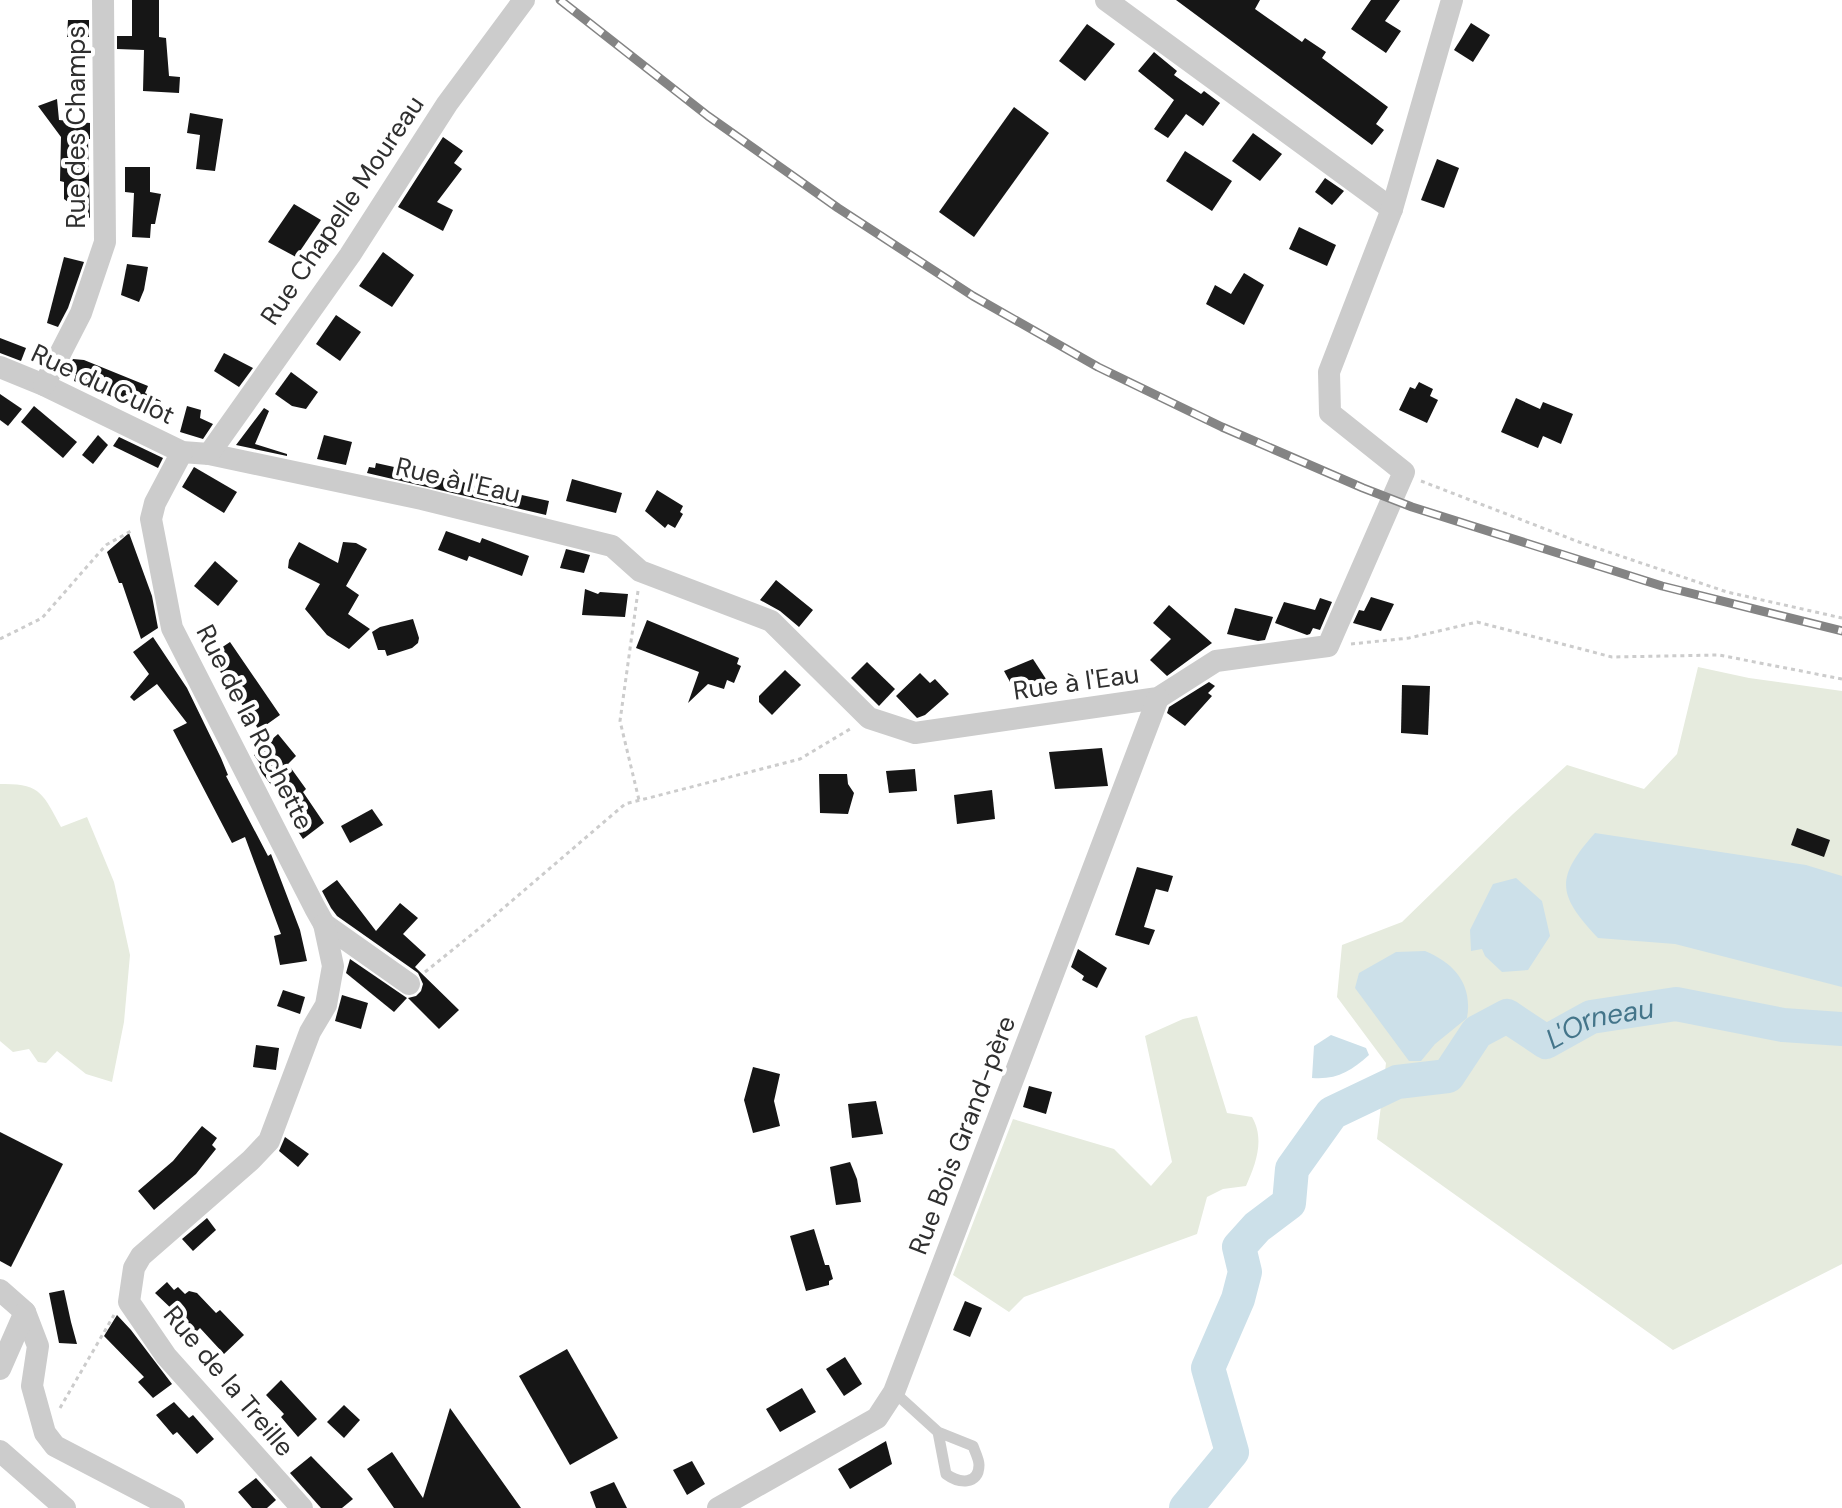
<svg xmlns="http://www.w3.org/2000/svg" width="1842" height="1508" font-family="'DM Sans',sans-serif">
	<rect width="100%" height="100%" fill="#fff"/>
	<g fill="#e6ebde">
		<path d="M1698 667 1749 678 1842 691V1264L1673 1350 1377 1139 1386 1063 1337 997 1342 945 1402 922 1513 814 1567 765 1644 789 1677 754Z"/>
		<path d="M0 784C41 783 43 794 61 827L87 817 114 882 130 955 124 1022 112 1082 86 1074 57 1051 46 1063 38 1062 29 1049 13 1052 0 1041Z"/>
		<path d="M1197 1016 1227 1113 1252 1117C1265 1139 1256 1164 1246 1186L1223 1189 1207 1197 1197 1234 1024 1297 1009 1312 953 1275 1013 1119 1114 1149 1151 1186 1172 1162 1145 1036 1183 1019Z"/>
	</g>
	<g fill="#cce0e9">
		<path d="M1595 833 1806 865 1842 876V987L1675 944 1598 938C1558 895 1554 879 1595 833Z"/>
		<path d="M1516 878 1542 901 1550 936 1528 970 1502 972 1485 956 1482 949 1471 951 1470 930 1493 884Z"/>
		<path d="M1425 951C1454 963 1473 984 1467 1018L1435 1044 1421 1061H1409L1355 988 1359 973 1396 952Z"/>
		<path d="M1331 1035 1366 1048 1369 1055C1351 1071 1337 1080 1312 1078L1314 1046Z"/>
	</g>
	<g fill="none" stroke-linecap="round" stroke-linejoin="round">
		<path stroke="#cce0e9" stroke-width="34" id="s1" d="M1186 1508 1232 1452 1208 1368 1238 1299 1245 1272 1239 1247 1257 1227 1289 1203 1292 1169 1332 1113 1397 1082 1448 1076 1477 1032 1507 1016 1546 1042 1591 1017 1676 1004 1783 1025 1842 1029"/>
	</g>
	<g fill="#161616">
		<path d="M132 0H159V37L166 38 169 76 180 77 179 93 143 91 144 50 117 49V36H132Z"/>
		<path d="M1176 0H1260L1255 9 1302 42 1305 38 1326 52 1322 58 1388 107 1376 124 1384 130 1372 145Z"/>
		<path d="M1371 0H1400L1385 21 1401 31 1386 53 1351 29Z"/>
		<path d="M68 20H89V37H67Z"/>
		<path d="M1471 23 1490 35 1473 62 1454 50Z"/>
		<path d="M1087 24 1115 44 1085 81 1059 61Z"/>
		<path d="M1154 52 1177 71 1174 75 1201 94 1204 91 1220 103 1203 126 1186 114 1168 138 1154 129 1174 100 1138 71Z"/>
		<path d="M57 99 59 120 90 123V139H88L90 218 64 199V182L60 181 61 137 38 106Z"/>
		<path d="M1014 107 1049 133 974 237 939 212Z"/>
		<path d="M190 113 223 119 215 171 196 169 200 135 187 133Z"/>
		<path d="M1253 133 1282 154 1260 181 1232 161Z"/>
		<path d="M443 137 463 151 454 163 462 169 437 202 453 210 443 231 398 207Z"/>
		<path d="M1185 151 1232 181 1212 211 1166 181Z"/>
		<path d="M1437 159 1459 168 1444 208 1421 200Z"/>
		<path d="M125 167H150V192L161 194 155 224H151L150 238 132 237 134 193 125 192Z"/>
		<path d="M1325 178 1344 191 1332 205 1315 192Z"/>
		<path d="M294 204 321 220 296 257 268 242Z"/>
		<path d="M1299 227 1336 245 1327 266 1289 249Z"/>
		<path d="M383 252 414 275 392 307 359 286Z"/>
		<path d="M64 257 84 262 68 308 58 327 47 323Z"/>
		<path d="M127 264 148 267 144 290 139 302 121 295Z"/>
		<path d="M1244 273 1264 285 1244 325 1206 304 1215 285 1231 294Z"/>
		<path d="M336 315 361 332 340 361 316 344Z"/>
		<path d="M0 338 26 348 21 361 0 353Z"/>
		<path d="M224 353 253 368 239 387 214 371Z"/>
		<path d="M73 359 84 360 148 386 145 393 161 401 154 415 74 381 76 374 67 370Z"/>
		<path d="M291 372 318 392 306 409 292 406 275 394Z"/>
		<path d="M1419 382 1433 389 1430 396 1438 400 1427 423 1399 410 1410 387 1415 389Z"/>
		<path d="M0 394 22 409 8 426 0 420Z"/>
		<path d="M1516 398 1540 409 1543 402 1573 414 1561 444 1543 436 1538 448 1501 432Z"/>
		<path d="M34 406 77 442 63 458 21 422Z"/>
		<path d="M187 406 201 410 200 418 213 424 203 439 180 432Z"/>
		<path d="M264 408 269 411 255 444 287 454V456L236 445Z"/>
		<path d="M98 435 108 445 93 464 82 455Z"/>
		<path d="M324 435 352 442 346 465 317 459Z"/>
		<path d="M119 437 163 458 158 468 113 446Z"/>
		<path d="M376 463 549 501 546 515 367 473 369 467 375 468Z"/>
		<path d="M194 467 237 492 224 513 182 487Z"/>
		<path d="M572 479 622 493 616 513 566 501Z"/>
		<path d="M657 490 683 506 680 512 683 514 675 528 668 524 665 528 645 511Z"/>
		<path d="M446 531 480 543 482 538 529 556 522 576 469 556 467 561 438 550Z"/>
		<path d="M129 533 152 596 158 628 141 639 122 583H119L107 552Z"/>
		<path d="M299 542 338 563 343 542 356 543 367 549 346 586 359 595 348 614 370 629 349 649 327 635 305 609 320 584 288 568 289 560Z"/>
		<path d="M566 549 590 555 584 573 560 568Z"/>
		<path d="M215 561 238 581 218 606 194 586Z"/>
		<path d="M776 580 813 610 799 627 780 611 760 600Z"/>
		<path d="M585 589 598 594 600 592 628 594 625 617 582 615Z"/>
		<path d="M1371 597 1394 604 1381 631 1353 623 1359 610 1364 611Z"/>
		<path d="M1320 598 1332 602 1320 630 1313 628 1310 634 1307 635 1275 623 1284 602 1315 610Z"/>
		<path d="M1169 605 1212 643 1167 676 1150 660 1171 639 1153 623Z"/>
		<path d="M1235 608 1273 617 1265 640 1258 641 1227 634Z"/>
		<path d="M413 619 419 638 418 643 412 648 387 656 385 650H378L372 632 380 627Z"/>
		<path d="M647 620 739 658 737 664 741 666 734 683 727 680 724 689 708 684 688 703 699 672 636 648Z"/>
		<path d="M153 637 187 688 221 758 228 775 226 776 268 856 271 854 300 930 307 961 280 965 274 936 281 934 245 837 232 843 173 730 187 723 157 684 134 701 130 697 149 674 133 652Z"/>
		<path d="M230 642 280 715 259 730 213 661 218 657 215 652Z"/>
		<path d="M1033 659 1046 679 1016 693 1004 671Z"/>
		<path d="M867 662 895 689 879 706 851 678Z"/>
		<path d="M785 670 801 685 772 715 759 702V696Z"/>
		<path d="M920 673 930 683 935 679 949 694 925 715 917 718 896 696Z"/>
		<path d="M1209 682 1215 686 1208 693 1212 696 1185 726 1167 713 1169 707Z"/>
		<path d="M1402 685 1430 686 1428 735 1401 733Z"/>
		<path d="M278 734 296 756 288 764 306 789 303 792 324 823 303 839 293 824 298 820 262 773 259 767 261 765 254 755Z"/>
		<path d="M1102 748 1108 786 1055 789 1049 752Z"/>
		<path d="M915 769 917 791 889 793 886 771Z"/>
		<path d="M819 774H847L848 784 854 793 848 814 820 813Z"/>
		<path d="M992 790 995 819 957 824 954 795Z"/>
		<path d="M372 809 383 825 350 843 341 826Z"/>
		<path d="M1797 828 1830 840 1824 857 1791 845Z"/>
		<path d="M1137 867 1173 876 1168 892 1156 889 1144 927 1155 930 1149 945 1115 935Z"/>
		<path d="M337 880 376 931 400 903 418 918 403 934 426 955 415 967 459 1010 439 1029 408 998 416 996 421 991 423 984 418 973 337 916 331 908 322 891Z"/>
		<path d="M1078 949 1107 968 1097 988 1082 980 1084 976 1071 967Z"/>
		<path d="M350 959 407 998 394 1012 346 973Z"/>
		<path d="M283 990 305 997 300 1014 277 1006Z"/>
		<path d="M342 995 368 1003 361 1029 335 1021Z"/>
		<path d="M256 1045 279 1048 276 1070 253 1067Z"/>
		<path d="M753 1067 780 1074 774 1101 780 1126 753 1133 744 1100Z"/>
		<path d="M1029 1086 1052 1092 1046 1114 1023 1107Z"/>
		<path d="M876 1101 883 1134 852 1138 848 1104Z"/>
		<path d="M202 1126 217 1138 212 1145 216 1149 196 1174 154 1210 138 1191 173 1161Z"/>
		<path d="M0 1132 63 1164 11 1267 0 1261Z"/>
		<path d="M285 1137 309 1154 298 1167 279 1151Z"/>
		<path d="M850 1162 857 1179 861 1202 836 1205 830 1167Z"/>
		<path d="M207 1218 216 1230 193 1251 182 1239Z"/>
		<path d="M814 1229 825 1265H829L833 1279 829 1281V1285L806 1291 790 1236Z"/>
		<path d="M167 1282 174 1290 178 1287 185 1294 189 1291 197 1293 216 1313 220 1310 244 1335 224 1354 200 1328 196 1332 155 1293Z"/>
		<path d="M64 1290 71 1322 77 1344 59 1343 49 1293Z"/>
		<path d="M965 1301 982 1308 970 1337 953 1330Z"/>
		<path d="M117 1315 131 1330 172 1384 153 1398 138 1382 144 1377 104 1336Z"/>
		<path d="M567 1349 618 1438 570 1465 519 1376Z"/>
		<path d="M845 1357 862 1384 844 1396 826 1369Z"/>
		<path d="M281 1380 317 1419 298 1437 281 1417 284 1414 266 1395Z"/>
		<path d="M802 1388 816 1412 780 1432 766 1409Z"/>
		<path d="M174 1402 189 1418 193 1415 214 1439 197 1454 177 1432 173 1435 156 1415Z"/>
		<path d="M344 1405 360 1420 344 1438 327 1422Z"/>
		<path d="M450 1408 521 1508H394L367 1469 392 1452 423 1498Z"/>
		<path d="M886 1441 892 1464 850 1489 838 1469Z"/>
		<path d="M311 1456 353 1499 342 1508H321L290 1473Z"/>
		<path d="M692 1461 705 1484 687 1495 673 1470Z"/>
		<path d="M256 1478 276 1500 267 1508H252L238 1492Z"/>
		<path d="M614 1482 627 1508H596L590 1492Z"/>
	</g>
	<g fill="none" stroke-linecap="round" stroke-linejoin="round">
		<g stroke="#ccc" stroke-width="3" stroke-dasharray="4 4" stroke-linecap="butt">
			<path d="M1421 481 1579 542 1727 592 1842 618"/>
			<path d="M638 591 620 721 639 800"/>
			<path d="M0 639 42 618 106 545 131 531"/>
			<path d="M1351 644 1409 638 1477 622 1612 657 1719 655 1842 679"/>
			<path d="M425 972 486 923 625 804 800 759 850 729"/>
			<path d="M60 1408 114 1315"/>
		</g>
		<path stroke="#ccc" stroke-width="11" d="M894 1392 938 1432 946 1474C958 1483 979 1486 979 1465 979 1459 975 1452 973 1446L938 1432"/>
		<g stroke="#ccc" stroke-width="22">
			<path d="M1106 0 1392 209"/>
			<path d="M0 367 44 385 182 452 209 454 422 499 612 546 640 571 771 621 869 718 915 733 1158 698 1216 661 1328 646 1404 472 1330 413 1329 372 1392 209 1452 0"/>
			<path d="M44 385 81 313 105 242 103 0"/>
			<path d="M182 452 155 503 151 519 172 628 315 908 324 924 409 984"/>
			<path d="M209 454 350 255 447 104 524 0"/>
			<path d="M0 1290 25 1312 38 1346 32 1386 45 1433 55 1446 174 1508"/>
			<path d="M0 1369 25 1312"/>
			<path d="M0 1451 65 1508"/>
			<path d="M302 1508 166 1356 129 1302 134 1268 141 1256 251 1160 269 1141 310 1032 326 1005 333 966 324 924"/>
			<path d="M718 1508 877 1418 894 1392 1158 698"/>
		</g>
		<defs>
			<path id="rail" d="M560 0 708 116 838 208 973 296 1098 367 1222 427 1363 488 1412 507 1662 586 1842 631"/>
		</defs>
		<use href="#rail" stroke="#848484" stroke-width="9"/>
		<use href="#rail" stroke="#fff" stroke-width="6" stroke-dasharray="18" stroke-linecap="butt"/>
	</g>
	<g text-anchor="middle" stroke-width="8" stroke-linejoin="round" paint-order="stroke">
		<g font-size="26" fill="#2f2f2f" stroke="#fff">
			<text transform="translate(76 127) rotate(-90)" y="9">Rue des Champs</text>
			<text transform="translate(342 210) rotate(-56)" y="9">Rue Chapelle Moureau</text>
			<text transform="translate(103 384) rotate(25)" y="9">Rue du Culot</text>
			<text transform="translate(458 480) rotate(13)" y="9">Rue à l'Eau</text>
			<text transform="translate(1076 682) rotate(-8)" y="9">Rue à l'Eau</text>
			<text transform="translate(255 727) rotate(63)" y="9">Rue de la Rochette</text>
			<text transform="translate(962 1135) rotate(-69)" y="9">Rue Bois Grand-père</text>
			<text transform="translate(229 1381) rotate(50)" y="9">Rue de la Treille</text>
		</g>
		<g font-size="28" font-style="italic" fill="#44758a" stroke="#fff">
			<text dy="10" stroke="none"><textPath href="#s1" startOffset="774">L'Orneau</textPath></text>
		</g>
	</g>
</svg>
